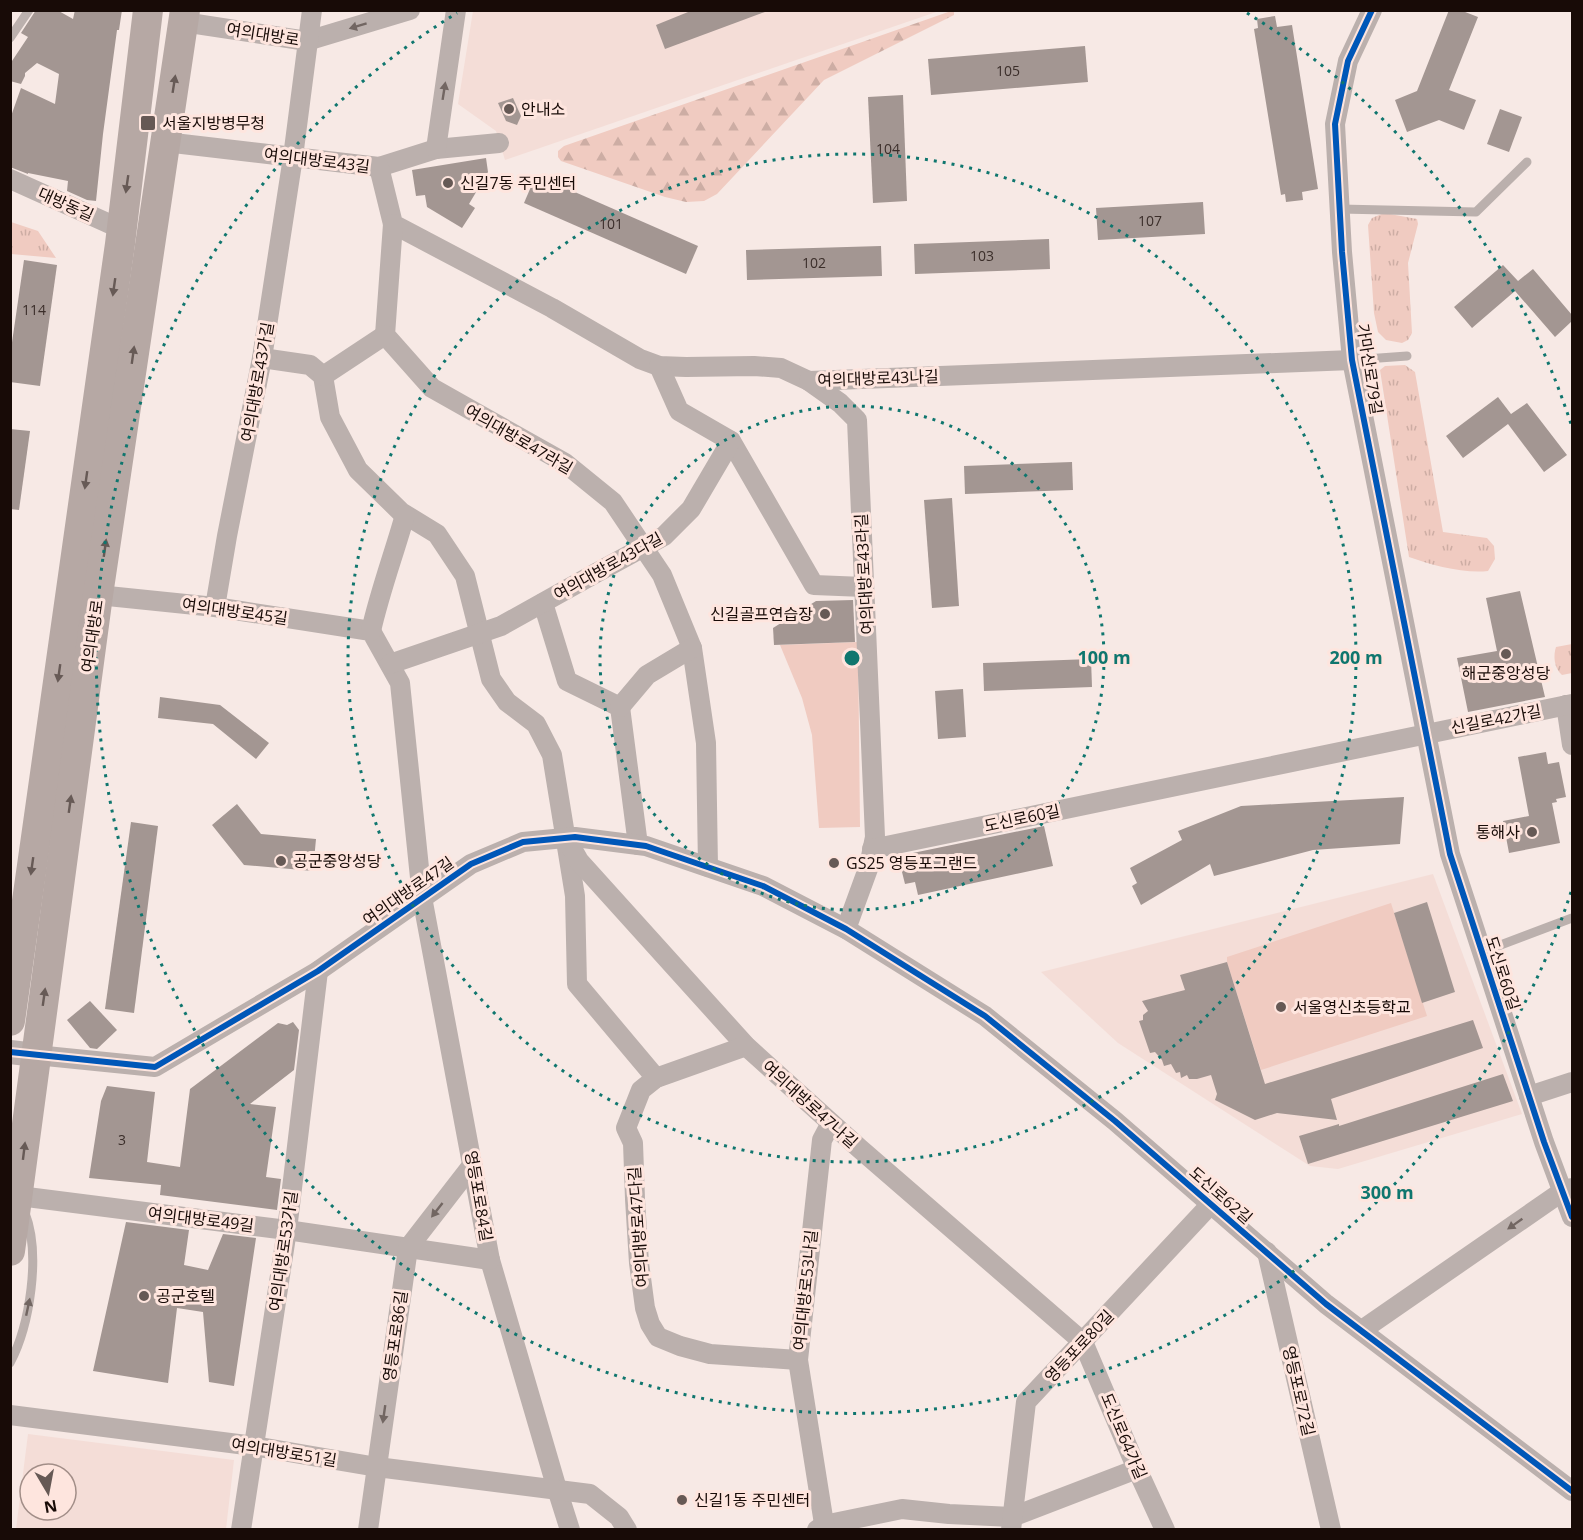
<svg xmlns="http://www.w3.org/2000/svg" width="1583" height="1540" font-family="'Open Sans','Noto Sans KR',sans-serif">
	<defs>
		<pattern id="forest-firs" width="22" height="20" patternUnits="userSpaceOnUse" patternTransform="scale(1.5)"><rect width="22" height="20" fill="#f0cbc1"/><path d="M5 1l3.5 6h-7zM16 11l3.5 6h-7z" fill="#cdada4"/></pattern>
		<pattern id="park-tufts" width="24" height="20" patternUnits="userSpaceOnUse" patternTransform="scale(1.5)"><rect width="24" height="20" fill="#f0cbc1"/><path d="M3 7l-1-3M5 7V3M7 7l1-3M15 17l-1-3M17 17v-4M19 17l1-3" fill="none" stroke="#cdada4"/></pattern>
	</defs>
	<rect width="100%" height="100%" fill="#f7e9e5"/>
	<g fill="#f4ddd7" fill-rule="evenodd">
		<path d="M473 11H939L505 160 496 131 458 104Z"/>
		<path d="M1433 874 1522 1114 1338 1169 1310 1166 1118 1043 1041 972Z"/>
		<path d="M28 1434 234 1460 226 1529H16ZM30 1474H66V1510H30Z"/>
	</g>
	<g fill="#f0cbc1">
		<path d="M858 642 860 827 819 828 812 735 802 698 780 645Z"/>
		<path d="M1391 903 1427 1016 1261 1070 1227 962V957Z"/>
	</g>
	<path fill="url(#forest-firs)" d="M951 11 954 12V15L824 80 717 194 704 201 686 202 665 197 561 161 558 157V151L564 146Z"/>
	<g fill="url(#park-tufts)">
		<path d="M1384 213 1417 219 1418 224 1408 263 1412 333 1408 340 1402 343 1386 340 1378 332 1374 313 1368 225 1372 218Z"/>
		<path d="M11 222 38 231 56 258 11 254Z"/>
		<path d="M1405 365 1415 372 1443 532 1487 538 1494 546 1495 559 1488 571C1465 574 1431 565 1409 557L1380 370 1385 366Z"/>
		<path d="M1572 644V673L1562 675C1554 668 1553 656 1556 647Z"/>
	</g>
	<g fill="#a39692">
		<path d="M36 10H57L73 19 75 10H122L119 30H117L103 134 96 201 87 200 67 191 68 181 28 173V174L10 167V119L21 88 55 104 59 74 37 63 25 73V76L21 84 10 81V64L28 37 21 33Z"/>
		<path d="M693 10H765V12L665 49 656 25Z"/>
		<path d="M1449 10H1460L1478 17 1449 90 1476 100 1464 130 1439 120 1407 132 1395 100 1417 91Z"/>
		<path d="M1275 16 1277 27 1292 25 1318 189 1302 192 1303 200 1286 202 1285 194 1281 195 1254 29 1258 28 1257 19Z"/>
		<path d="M1085 46 1088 82 931 95 928 59Z"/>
		<path d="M903 95 907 201 873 203 868 97Z"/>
		<path d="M513 98 521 116 517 125 506 121 498 103Z"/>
		<path d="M1500 109 1522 117 1509 152 1487 144Z"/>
		<path d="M486 158 488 172 469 204 475 208 462 228 427 207 425 195 416 196 412 170Z"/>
		<path d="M536 175 698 246 686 274 524 203Z"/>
		<path d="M1203 202 1205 234 1098 240 1096 208Z"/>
		<path d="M1049 239 1050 269 915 274 914 244Z"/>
		<path d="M881 246 882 276 747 280 746 250Z"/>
		<path d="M24 260 57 265 40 386 10 382V356Z"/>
		<path d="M1503 265 1518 281 1533 269 1572 315V321L1555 337 1515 291 1472 328 1454 307Z"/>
		<path d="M1498 397 1511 414 1527 403 1567 455 1544 472 1508 424 1463 458 1446 436Z"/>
		<path d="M10 429 30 431 19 510 10 509Z"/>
		<path d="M1072 462 1073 490 965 494 964 466Z"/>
		<path d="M952 498 959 606 932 608 924 500Z"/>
		<path d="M1520 591 1545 697 1468 712 1457 658 1497 651 1486 598Z"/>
		<path d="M853 600 855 642 774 645 773 628 816 601Z"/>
		<path d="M1091 659 1092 687 984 691 983 663Z"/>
		<path d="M963 689 966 737 938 739 935 691Z"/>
		<path d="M160 697 220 705 269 743 256 759 213 724 158 718Z"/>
		<path d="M1546 752 1548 764 1559 762 1566 797 1556 799 1557 802 1552 803 1560 843 1509 853 1503 821 1529 816 1518 757Z"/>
		<path d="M1404 797 1400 844 1313 850 1214 876 1210 864 1141 905 1132 886 1137 883 1130 868 1182 840 1178 831 1241 806Z"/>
		<path d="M237 804 261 834 316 839 313 871 244 865 212 825Z"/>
		<path d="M131 822 158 826 134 1013 105 1009Z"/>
		<path d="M1044 826 1053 866 918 895 915 882 905 884 901 868 911 866 908 854Z"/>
		<path d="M1427 902 1455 992 1422 1003 1394 913Z"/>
		<path d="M1227 962 1265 1084 1473 1020 1483 1048 1331 1099 1337 1120 1277 1113 1255 1120 1215 1100 1217 1094 1211 1075 1197 1079H1189L1187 1075 1181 1078 1180 1072 1176 1073 1171 1064 1164 1066 1162 1060 1155 1052 1150 1053 1139 1021 1143 1020V1015L1148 1011 1142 1001 1185 990 1180 975Z"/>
		<path d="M90 1001 117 1030 97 1049 90 1048 67 1020Z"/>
		<path d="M293 1022 299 1030 294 1070 250 1104 276 1107 266 1177 281 1179 277 1210 160 1195 161 1185 89 1178 101 1101 107 1086 155 1092 147 1162 180 1167 190 1089 278 1023 287 1025Z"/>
		<path d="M1503 1074 1513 1101 1308 1164 1299 1136 1339 1124V1126Z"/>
		<path d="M126 1222 189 1230 184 1265 208 1270 223 1234 256 1238 234 1386 209 1382 203 1312 177 1308 168 1383 93 1371Z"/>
	</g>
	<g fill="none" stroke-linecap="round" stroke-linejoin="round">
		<g stroke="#bbb0ad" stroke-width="9">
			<path d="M10 38 29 10"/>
			<path d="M1340 209 1476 212 1527 162"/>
			<path d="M1352 360 1407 356"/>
			<path d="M1482 952 1572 918"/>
			<path d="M10 1363C30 1325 41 1254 25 1213"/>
		</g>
		<g stroke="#bbb0ad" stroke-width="20">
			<path d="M1372 10 1348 61 1335 124 1342 252 1352 360 1450 854 1544 1142 1572 1217"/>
			<path d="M183 22 307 41 410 10"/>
			<path d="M165 142 379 167 436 149 499 143"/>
			<path d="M436 149 456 10"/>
			<path d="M379 167 393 224 552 308 640 359 659 366 686 367 754 366 781 368 809 381 1352 360"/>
			<path d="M10 179 121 229"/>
			<path d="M393 224 385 335 432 388 565 463 613 502 662 575 692 648 706 743 708 867"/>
			<path d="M262 358 310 365 323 376 330 417 358 470 401 512 437 534 465 576 491 679 507 702 536 724 552 755 575 896 577 984 656 1078"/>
			<path d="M659 366 679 411 731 441 814 585 864 587"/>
			<path d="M323 376 385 335"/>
			<path d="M809 381 840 403 857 420 875 837 869 866 846 929"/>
			<path d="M98 595 215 607 371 631 400 683 422 897 490 1260 557 1489 570 1530"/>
			<path d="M543 603 567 681 620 707"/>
			<path d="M215 607 227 536 262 358 293 157 312 10"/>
			<path d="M371 631C380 591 394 554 405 515"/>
			<path d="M390 664 501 626 596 573 664 536 691 509 731 441"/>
			<path d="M1566 705 1572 745"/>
			<path d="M620 707 638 845"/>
			<path d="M620 707 647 675 692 648"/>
			<path d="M566 838 579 861 746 1046 859 1148 1083 1342 1137 1469 1165 1530"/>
			<path d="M872 849 1572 704"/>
			<path d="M746 1046 656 1078 641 1090 626 1128 633 1143 635 1199 639 1263 645 1308 650 1324 658 1337 680 1346 710 1354 798 1360"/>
			<path d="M36 1055 155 1067 318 971 471 864 523 842 575 837 646 846 763 886 846 929 985 1016 1115 1121 1326 1304 1572 1491"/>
			<path d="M1529 1096 1572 1082"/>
			<path d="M19 1196 287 1230 490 1260"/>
			<path d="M1267 1252 1331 1530"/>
			<path d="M1362 1330 1563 1191 1572 1188"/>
			<path d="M10 1415 254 1446 377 1467 590 1494 619 1517 627 1530"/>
			<path d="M241 1530 287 1230 318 971"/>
			<path d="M368 1530 408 1248 473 1164"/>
			<path d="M817 1530 824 1525 902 1509 949 1514 1012 1517 1137 1469"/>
			<path d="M825 1530 798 1360 822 1140 831 1123"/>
			<path d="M1011 1530 1026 1402 1211 1204"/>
		</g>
		<path stroke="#bbb0ad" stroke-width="24" d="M10 1052 36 1055"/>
		<g stroke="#b6a8a4" stroke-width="30">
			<path d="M10 1021 120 244 148 10"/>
			<path d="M10 1251 98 595 185 10"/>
		</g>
		<defs>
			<g id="cycleway">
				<path d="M1372 10 1348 61 1335 124 1342 252 1352 360 1450 854 1544 1142 1572 1217"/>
				<path d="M10 1052 155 1067 318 971 471 864 523 842 575 837 646 846 763 886 846 929 985 1016 1115 1121 1326 1304 1572 1491"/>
			</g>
		</defs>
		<use href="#cycleway" stroke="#fee5de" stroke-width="10"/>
		<use href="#cycleway" stroke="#0057b8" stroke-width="6"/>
	</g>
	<defs><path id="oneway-solid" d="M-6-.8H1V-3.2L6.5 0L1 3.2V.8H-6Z" transform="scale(1.5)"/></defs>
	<g fill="#726662">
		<use href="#oneway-solid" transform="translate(358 26) rotate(163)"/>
		<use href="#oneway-solid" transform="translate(444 91) rotate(-81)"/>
		<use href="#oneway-solid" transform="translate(437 1210) rotate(128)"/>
		<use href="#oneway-solid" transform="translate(1515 1224) rotate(145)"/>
		<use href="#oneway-solid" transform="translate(28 1307) rotate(-78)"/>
		<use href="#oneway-solid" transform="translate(384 1414) rotate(98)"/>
	</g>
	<g fill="#675a56">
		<use href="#oneway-solid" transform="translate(174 84) rotate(-81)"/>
		<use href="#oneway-solid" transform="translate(127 184) rotate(98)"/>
		<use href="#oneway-solid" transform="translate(114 287) rotate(98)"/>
		<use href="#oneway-solid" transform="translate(133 355) rotate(-82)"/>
		<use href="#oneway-solid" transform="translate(86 480) rotate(98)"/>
		<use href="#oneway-solid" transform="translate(105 548) rotate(-82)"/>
		<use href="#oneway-solid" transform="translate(59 673) rotate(98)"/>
		<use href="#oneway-solid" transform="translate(70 804) rotate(-82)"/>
		<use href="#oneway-solid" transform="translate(32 866) rotate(98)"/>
		<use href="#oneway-solid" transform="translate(44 997) rotate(-82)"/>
		<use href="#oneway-solid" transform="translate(24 1151) rotate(-83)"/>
	</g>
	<g fill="none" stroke="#0f766e" stroke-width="3" stroke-dasharray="3 6">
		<circle cx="852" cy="658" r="252"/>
		<circle cx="852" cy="658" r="504"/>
		<path d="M1571 892A756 756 0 1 1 457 13M1247 13A756 756 0 0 1 1571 424"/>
	</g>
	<g fill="#665955" stroke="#fee5de" stroke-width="2">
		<circle cx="509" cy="109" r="6"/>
		<rect x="140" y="115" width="16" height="16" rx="3"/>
		<circle cx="448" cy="183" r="6"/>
		<circle cx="825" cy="614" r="6"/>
		<circle cx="1506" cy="654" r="6"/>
		<circle cx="1532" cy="832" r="6"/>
		<circle cx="281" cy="861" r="6"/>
		<circle cx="834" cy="863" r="6"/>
		<circle cx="1281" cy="1007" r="6"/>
		<circle cx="144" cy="1296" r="6"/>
		<circle cx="682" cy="1500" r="6"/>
	</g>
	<g text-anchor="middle" stroke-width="6" stroke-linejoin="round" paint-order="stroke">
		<g font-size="14" fill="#3b2e2a">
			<text x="1008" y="76">105</text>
			<text x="888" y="154">104</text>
			<text x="1150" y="226">107</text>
			<text x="611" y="229">101</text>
			<text x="982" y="261">103</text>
			<text x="814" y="268">102</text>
			<text x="34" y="315">114</text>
			<text x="122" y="1145">3</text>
		</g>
		<g font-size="16" fill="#180b07" stroke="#fee5de">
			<text transform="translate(263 34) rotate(9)" y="6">여의대방로</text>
			<text transform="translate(317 160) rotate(7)" y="6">여의대방로43길</text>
			<text transform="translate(66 204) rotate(24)" y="6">대방동길</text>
			<text transform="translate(1370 369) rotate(81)" y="6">가마산로79길</text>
			<text transform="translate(878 378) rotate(-2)" y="6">여의대방로43나길</text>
			<text transform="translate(257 382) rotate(-80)" y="6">여의대방로43가길</text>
			<text transform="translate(519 439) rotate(30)" y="6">여의대방로47라길</text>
			<text transform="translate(608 566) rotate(-29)" y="6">여의대방로43다길</text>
			<text transform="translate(864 574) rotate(-93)" y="6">여의대방로43라길</text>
			<text transform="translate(235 611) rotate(8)" y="6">여의대방로45길</text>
			<text transform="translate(92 636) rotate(-82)" y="6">여의대방로</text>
			<text transform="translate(1496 719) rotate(-11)" y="6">신길로42가길</text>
			<text transform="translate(1022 818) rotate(-12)" y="6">도신로60길</text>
			<text transform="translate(408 891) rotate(-35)" y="6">여의대방로47길</text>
			<text transform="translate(1503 973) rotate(72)" y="6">도신로60길</text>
			<text transform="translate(810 1104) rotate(42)" y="6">여의대방로47나길</text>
			<text transform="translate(1221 1195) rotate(41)" y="6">도신로62길</text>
			<text transform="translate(479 1196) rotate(80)" y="6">영등포로84길</text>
			<text transform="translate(201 1219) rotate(7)" y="6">여의대방로49길</text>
			<text transform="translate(638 1227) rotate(-94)" y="6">여의대방로47다길</text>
			<text transform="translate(283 1251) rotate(-82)" y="6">여의대방로53가길</text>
			<text transform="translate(805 1290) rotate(-84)" y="6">여의대방로53나길</text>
			<text transform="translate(395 1336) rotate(-82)" y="6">영등포로86길</text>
			<text transform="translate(1079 1346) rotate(-47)" y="6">영등포로80길</text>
			<text transform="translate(1299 1391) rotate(77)" y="6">영등포로72길</text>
			<text transform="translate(1124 1436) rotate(67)" y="6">도신로64가길</text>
			<text transform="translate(284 1452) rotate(9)" y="6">여의대방로51길</text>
		</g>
		<g font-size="16" fill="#180b07" stroke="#fee5de" text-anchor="start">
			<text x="521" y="115">안내소</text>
			<text x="162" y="129">서울지방병무청</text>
			<text x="460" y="189">신길7동 주민센터</text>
			<text x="813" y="620" text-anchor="end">신길골프연습장</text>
			<text x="1506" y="679" text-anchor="middle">해군중앙성당</text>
			<text x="1520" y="838" text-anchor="end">통해사</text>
			<text x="293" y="867">공군중앙성당</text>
			<text x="846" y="869">GS25 영등포그랜드</text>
			<text x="1293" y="1013">서울영신초등학교</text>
			<text x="156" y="1302">공군호텔</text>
			<text x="694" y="1506">신길1동 주민센터</text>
		</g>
	</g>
	<circle cx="852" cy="658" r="9" fill="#0f766e" stroke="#fee5de" stroke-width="3"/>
	<g font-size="18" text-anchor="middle" font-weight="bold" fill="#0f766e" stroke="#fee5de" stroke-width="6" stroke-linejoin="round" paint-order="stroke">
		<text x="1104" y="664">100 m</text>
		<text x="1356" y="664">200 m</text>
		<text x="1387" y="1199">300 m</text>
	</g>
	<rect width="1583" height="1540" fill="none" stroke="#180b07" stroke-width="24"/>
	<g transform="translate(48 1492) rotate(170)"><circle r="28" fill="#fee5de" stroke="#a28e88" stroke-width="1.5"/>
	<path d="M0-4.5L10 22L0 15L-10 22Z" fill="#665955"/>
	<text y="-9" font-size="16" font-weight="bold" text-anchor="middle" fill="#180b07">N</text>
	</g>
</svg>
